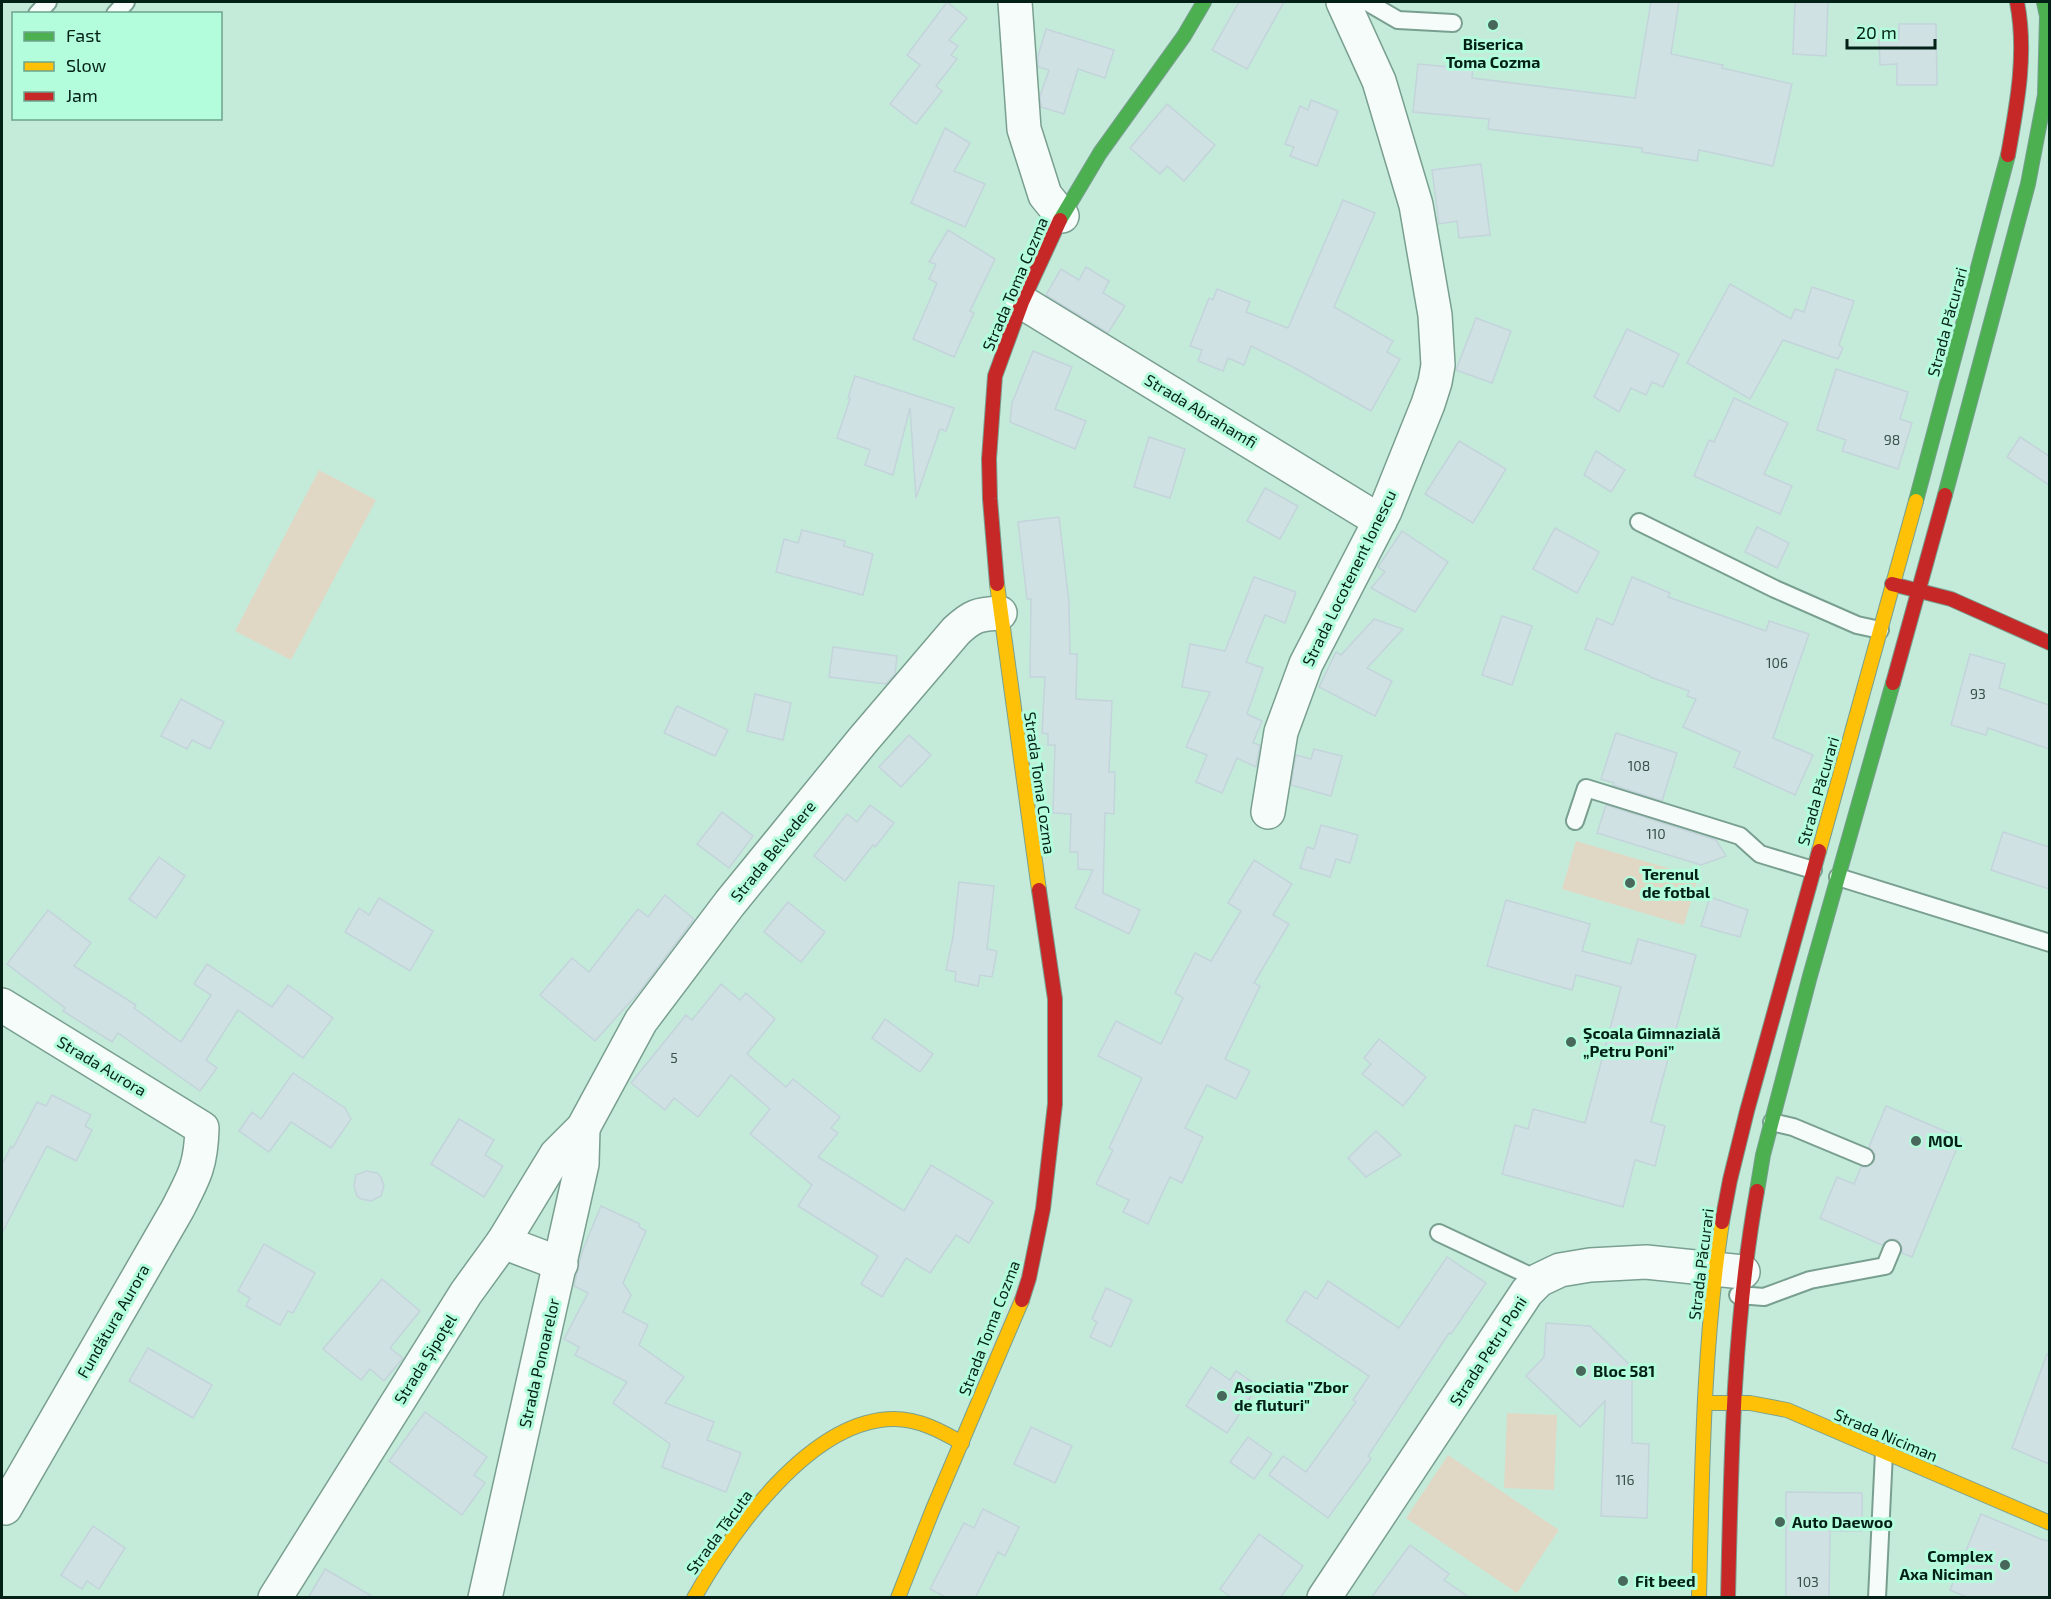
<svg xmlns="http://www.w3.org/2000/svg" width="2051" height="1599" font-family="'Exo 2',sans-serif">
	<rect width="100%" height="100%" fill="#c4ebda"/>
	<g fill="#e0d8c5">
		<path d="M319 470 376 500 291 660 235 631Z"/>
		<path d="M1576 841 1698 877 1684 925 1562 889Z"/>
		<path d="M1507 1413 1557 1415 1554 1490 1504 1488Z"/>
		<path d="M1448 1455 1559 1530 1517 1593 1406 1518Z"/>
	</g>
	<g fill="#cfe1e2" stroke="#c3d4db" stroke-width="1.5">
		<path d="M947 2 967 18 949 40 958 46 951 55 957 59 936 86 942 91 916 124 890 104 920 65 907 55Z"/>
		<path d="M1239 2H1284L1247 69 1212 50Z"/>
		<path d="M1651 2H1679L1671 54 1723 65 1722 68 1792 84 1773 166 1699 150 1697 161 1642 152V148L1488 129 1489 119 1413 112 1418 64 1473 69 1472 78 1635 98Z"/>
		<path d="M1795 2H1828L1826 56 1793 54Z"/>
		<path d="M1899 24H1936L1937 85H1897V64L1880 65 1879 40 1899 39Z"/>
		<path d="M1046 29 1114 50 1105 78 1078 69 1064 114 1041 107 1040 96 1049 70 1038 67V56Z"/>
		<path d="M1311 100 1338 111 1317 166 1290 156 1294 147 1285 144 1300 106 1308 110Z"/>
		<path d="M1167 104 1215 145 1184 181 1167 166 1160 174 1130 148Z"/>
		<path d="M945 128 970 143 954 171 985 184 965 227 911 203Z"/>
		<path d="M1481 164 1490 235 1459 238 1457 221 1439 224 1432 170Z"/>
		<path d="M1343 200 1375 213 1334 307 1393 341 1387 352 1400 359 1371 411 1293 367 1251 346 1244 365 1228 358 1223 371 1198 361 1202 350 1190 346 1209 298 1213 300 1217 289 1250 302 1246 312 1288 328Z"/>
		<path d="M948 230 995 259 970 311 974 313 954 357 913 339 937 283 929 279 936 264 929 262Z"/>
		<path d="M1086 267 1109 281 1103 293 1125 306 1108 333 1046 295 1061 269 1079 280Z"/>
		<path d="M1730 284 1791 319 1795 309 1804 312 1812 287 1854 301 1839 345 1843 348 1838 359 1783 340 1750 399 1687 363Z"/>
		<path d="M1476 318 1511 331 1492 383 1456 370Z"/>
		<path d="M1627 329 1679 354 1663 387 1652 382 1646 395 1631 388 1619 412 1594 397Z"/>
		<path d="M1033 351 1072 367 1055 409 1086 421 1075 449 1010 422 1012 403Z"/>
		<path d="M1836 369 1908 392 1900 419 1912 423 1898 469 1842 451 1846 440 1817 430Z"/>
		<path d="M855 376 954 408 946 431 940 429 916 498 910 408 893 475 865 465 870 450 837 438 850 399 848 398Z"/>
		<path d="M1734 398 1788 423 1764 474 1792 486 1780 514 1694 476 1709 440 1714 442Z"/>
		<path d="M1149 437 1185 449 1170 498 1134 487Z"/>
		<path d="M2020 437 2049 456V485L2007 457Z"/>
		<path d="M1459 441 1506 469 1473 523 1425 494Z"/>
		<path d="M1596 451 1625 470 1611 492 1584 475Z"/>
		<path d="M1265 488 1298 506 1280 539 1247 521Z"/>
		<path d="M1059 517 1069 603 1070 654H1077L1076 699 1112 701 1109 772H1115L1114 814 1105 813 1103 893 1140 910 1129 934 1075 908 1093 870 1078 869V852H1070L1071 814 1053 813 1055 745H1048V734L1042 733 1045 677H1030L1031 599H1027L1018 522Z"/>
		<path d="M1757 527 1789 543 1777 568 1745 552Z"/>
		<path d="M1555 528 1599 552 1577 593 1533 569Z"/>
		<path d="M802 530 845 541 844 546 873 554 863 595 776 572 784 539 798 543Z"/>
		<path d="M1402 531 1448 562 1415 612 1371 588 1385 572 1378 567Z"/>
		<path d="M1254 577 1296 592 1285 623 1265 615 1246 662 1263 668 1247 714 1262 721 1253 743 1260 745 1256 767 1237 758 1222 793 1196 782 1207 755 1186 747 1210 692 1182 687 1190 644 1225 651Z"/>
		<path d="M1632 577 1670 593 1668 597 1766 631 1769 621 1809 634 1773 738 1813 755 1795 795 1734 767 1740 752 1683 727 1696 699 1687 696 1689 691 1650 677V676L1585 649 1597 618 1613 625Z"/>
		<path d="M1502 616 1532 626 1512 685 1482 675Z"/>
		<path d="M1374 619 1403 629 1367 668 1392 681 1375 716 1319 687 1336 652 1341 655Z"/>
		<path d="M833 647 897 656 895 674 886 684 829 677Z"/>
		<path d="M1970 654 2005 664 1999 688 2049 705V749L1988 728 1986 735 1951 725Z"/>
		<path d="M755 694 791 703 783 740 747 731Z"/>
		<path d="M181 699 224 722 210 749 192 740 187 749 161 736Z"/>
		<path d="M677 706 728 730 715 756 664 733Z"/>
		<path d="M1616 733 1677 753 1662 801 1613 785 1614 783 1601 779Z"/>
		<path d="M909 735 931 755 901 787 879 767Z"/>
		<path d="M1314 749 1342 756 1331 796 1291 785 1296 755 1311 759Z"/>
		<path d="M870 805 894 823 875 847 873 845 845 881 814 856 847 814 857 822Z"/>
		<path d="M1606 805 1716 840 1726 856 1701 865 1597 833Z"/>
		<path d="M722 812 753 836 729 868 697 844Z"/>
		<path d="M1321 825 1358 835 1350 863 1336 859 1330 877 1300 868 1307 847 1314 849Z"/>
		<path d="M2003 832 2049 847V889L1991 870Z"/>
		<path d="M159 857 185 876 156 918 129 899Z"/>
		<path d="M1254 860 1292 884 1273 915 1289 924 1254 983 1260 986 1225 1059 1250 1071 1236 1099 1207 1085 1185 1128 1203 1137 1182 1183 1170 1177 1148 1224 1123 1212 1129 1200 1096 1184 1113 1150 1109 1148 1142 1078 1098 1056 1116 1021 1161 1044 1183 998 1175 993 1195 953 1211 961 1241 911 1228 903Z"/>
		<path d="M959 882 994 886 987 949 997 951 992 977 980 975 978 986 955 981 956 972 946 970 953 937Z"/>
		<path d="M665 895 694 919 640 991 595 1041 540 995 572 958 589 972 638 909 648 917Z"/>
		<path d="M1710 897 1748 910 1740 937 1701 926Z"/>
		<path d="M379 898 433 931 410 971 345 932 359 908 369 915Z"/>
		<path d="M1506 900 1590 924 1582 951 1631 964 1638 939 1696 955 1651 1122 1665 1126 1655 1166 1635 1160 1623 1207 1502 1174 1515 1125 1528 1129 1533 1109 1585 1123 1621 987 1576 975 1572 990 1487 966Z"/>
		<path d="M788 902 825 932 801 962 764 932Z"/>
		<path d="M48 910 91 943 74 966 136 1005 134 1008 181 1042 211 995 194 984 207 964 272 1007 288 985 333 1018 303 1058 238 1010 206 1060 217 1068 200 1091 118 1033 112 1042 63 1011 65 1008 7 964Z"/>
		<path d="M721 984 740 1000 746 993 775 1019 747 1054 786 1087 793 1079 840 1117 831 1128 838 1133 818 1157 904 1211 931 1165 993 1202 969 1243 956 1235 930 1273 906 1258 882 1297 861 1284 878 1256 798 1206 812 1185 750 1134 770 1109 731 1075 698 1117 674 1098 665 1110 631 1083 686 1015 692 1020Z"/>
		<path d="M885 1019 933 1054 920 1072 872 1038Z"/>
		<path d="M1379 1039 1426 1077 1403 1106 1362 1074 1371 1064 1364 1058Z"/>
		<path d="M293 1073 345 1108 351 1119 331 1148 291 1122 269 1152 239 1131 252 1112 261 1119Z"/>
		<path d="M52 1095 91 1115 85 1126 92 1130 76 1161 47 1146 2 1233V1165L11 1146 13 1148 37 1102 46 1106Z"/>
		<path d="M1886 1106 1961 1138 1912 1257 1902 1253V1247L1897 1240 1890 1239 1882 1245 1820 1218 1837 1177 1854 1184 1861 1167H1867L1874 1162 1875 1155 1869 1147Z"/>
		<path d="M459 1119 494 1140 485 1155 503 1166 484 1197 431 1164Z"/>
		<path d="M1376 1131 1401 1155 1366 1177 1348 1158Z"/>
		<path d="M366 1171 377 1173 381 1177 384 1186 381 1196 371 1201 361 1199 357 1196 354 1186 356 1175Z"/>
		<path d="M601 1206 640 1224 639 1227 646 1231 623 1283 631 1295 623 1312 648 1325 639 1345 684 1377 665 1403 714 1422 707 1440 741 1453 726 1492 662 1467 670 1444 613 1403 627 1382 575 1355 579 1347 564 1339 588 1293 574 1286 582 1252Z"/>
		<path d="M264 1244 315 1273 293 1313 288 1311 280 1325 246 1306 250 1298 238 1291Z"/>
		<path d="M1447 1257 1486 1283 1451 1334 1449 1333 1368 1456 1371 1459 1328 1518 1269 1475 1283 1456 1306 1472 1356 1402 1353 1400 1369 1376 1286 1321 1305 1291 1317 1299 1328 1281 1399 1328Z"/>
		<path d="M382 1279 420 1311 390 1348 403 1358 384 1381 370 1369 361 1380 323 1349Z"/>
		<path d="M1106 1288 1132 1300 1111 1347 1090 1337 1097 1322 1092 1319Z"/>
		<path d="M1546 1323 1590 1326 1632 1367V1443L1649 1444 1647 1518 1601 1516 1605 1401 1580 1427 1526 1376 1544 1357Z"/>
		<path d="M148 1348 212 1385 193 1418 129 1381Z"/>
		<path d="M2047 1354 2049 1355V1464L2012 1448Z"/>
		<path d="M1211 1367 1230 1380 1236 1371 1258 1386 1227 1433 1186 1406Z"/>
		<path d="M425 1412 487 1457 474 1475 485 1483 462 1515 389 1461Z"/>
		<path d="M1031 1427 1072 1446 1055 1483 1014 1464Z"/>
		<path d="M1248 1437 1272 1454 1254 1479 1230 1462Z"/>
		<path d="M1786 1492 1862 1493V1531H1830L1829 1598H1786Z"/>
		<path d="M983 1509 1019 1527 1005 1556 998 1552 975 1598H947L930 1589 964 1523 974 1528Z"/>
		<path d="M1981 1514 2043 1540 2049 1541V1598H1969L1950 1590Z"/>
		<path d="M93 1526 125 1548 99 1589 87 1581 82 1589 61 1575Z"/>
		<path d="M1259 1534 1303 1566 1280 1598H1232L1220 1589Z"/>
		<path d="M1410 1545 1449 1574 1444 1580 1470 1598H1371Z"/>
		<path d="M325 1569 375 1598H308Z"/>
	</g>
	<g fill="none" stroke-linecap="round" stroke-linejoin="round">
		<defs>
			<g id="lane">
				<path d="M1367 2 1398 20 1453 23"/>
				<path d="M37 14 48 2"/>
				<path d="M115 14 126 2"/>
				<path d="M1639 522 1775 589 1857 625 1880 630"/>
				<path d="M1575 821 1586 788 1740 836 1760 854 1813 870"/>
				<path d="M1838 877 2050 943"/>
				<path d="M1772 1122 1793 1127 1865 1157"/>
				<path d="M1439 1233 1539 1280"/>
				<path d="M1738 1295 1764 1297 1810 1280 1885 1266 1892 1249"/>
				<path d="M1877 1598 1884 1452"/>
			</g>
			<g id="street">
				<path d="M1015 2 1024 129 1045 195 1062 216"/>
				<path d="M1022 302 1380 521"/>
				<path d="M1268 812 1281 732 1306 664 1385 511 1428 404 1435 382 1438 365 1435 315 1416 205 1379 81 1343 2"/>
				<path d="M2 1005 202 1128C201 1166 194 1177 177 1210L5 1508"/>
				<path d="M503 1242 561 1264"/>
				<path d="M275 1598 466 1293 503 1242 556 1155 583 1128 641 1021 730 903 863 740 956 631C972 616 978 614 1000 613"/>
				<path d="M485 1598 582 1164 583 1128"/>
				<path d="M1324 1598 1527 1292 1539 1280 1560 1270 1590 1265 1646 1262 1743 1272"/>
			</g>
			<g id="fast">
				<path d="M1060 220 1100 153 1184 36 1204 2"/>
				<path d="M1945 495 2028 184 2045 95 2047 16 2044 2"/>
				<path d="M1916 501 2008 155"/>
				<path d="M1757 1191 1763 1155 1810 976 1893 683"/>
			</g>
			<g id="slow">
				<path d="M997 584 1039 890"/>
				<path d="M1819 851 1916 501"/>
				<path d="M1706 1403H1750L1787 1410 2050 1523"/>
				<path d="M694 1598C731 1533 810 1419 894 1419 919 1419 941 1431 962 1443"/>
				<path d="M898 1598 933 1509 1022 1300"/>
				<path d="M1699 1598C1702 1472 1703 1346 1722 1222"/>
			</g>
			<g id="jam">
				<path d="M2008 155C2017 105 2027 53 2017 2"/>
				<path d="M997 584 990 499 989 459 995 376 1022 302 1060 220"/>
				<path d="M1892 584 1951 599 2050 643"/>
				<path d="M1893 683 1945 495"/>
				<path d="M1722 1222 1730 1180 1747 1111 1819 851"/>
				<path d="M1022 1300 1029 1278 1043 1209 1055 1104V999L1039 890"/>
				<path d="M1728 1598C1731 1463 1733 1325 1757 1191"/>
			</g>
		</defs>
		<use href="#lane" stroke="#799f90" stroke-width="20"/>
		<use href="#street" stroke="#799f90" stroke-width="36"/>
		<use href="#fast" stroke="#799f90" stroke-width="16"/>
		<use href="#slow" stroke="#799f90" stroke-width="16"/>
		<use href="#jam" stroke="#799f90" stroke-width="16"/>
		<use href="#lane" stroke="#f6fcf9" stroke-width="16"/>
		<use href="#street" stroke="#f6fcf9" stroke-width="33"/>
		<use href="#fast" stroke="#4caf50" stroke-width="14"/>
		<use href="#slow" stroke="#ffc107" stroke-width="14"/>
		<use href="#jam" stroke="#c62828" stroke-width="14"/>
	</g>
	<g fill="#47685b" stroke="#b3fcdc" stroke-width="2">
		<circle cx="1493" cy="25" r="6"/>
		<circle cx="1630" cy="883" r="6"/>
		<circle cx="1571" cy="1042" r="6"/>
		<circle cx="1916" cy="1141" r="6"/>
		<circle cx="1581" cy="1371" r="6"/>
		<circle cx="1222" cy="1396" r="6"/>
		<circle cx="1780" cy="1522" r="6"/>
		<circle cx="2005" cy="1565" r="6"/>
		<circle cx="1623" cy="1581" r="6"/>
	</g>
	<g text-anchor="middle" stroke-width="6" stroke-linejoin="round" paint-order="stroke">
		<g font-size="14" fill="#36514a">
			<text x="1892" y="445">98</text>
			<text x="1777" y="668">106</text>
			<text x="1978" y="699">93</text>
			<text x="1639" y="771">108</text>
			<text x="1656" y="839">110</text>
			<text x="674" y="1063">5</text>
			<text x="1625" y="1485">116</text>
			<text x="1808" y="1587">103</text>
		</g>
		<g font-size="16" font-weight="bold" fill="#032117" stroke="#b3fcdc" text-anchor="start">
			<text x="1493" y="50" text-anchor="middle">Biserica<tspan x="1493" dy="18">Toma Cozma</tspan></text>
			<text x="1642" y="880">Terenul<tspan x="1642" dy="18">de fotbal</tspan></text>
			<text x="1583" y="1039">Şcoala Gimnazială<tspan x="1583" dy="18">„Petru Poni”</tspan></text>
			<text x="1928" y="1147">MOL</text>
			<text x="1593" y="1377">Bloc 581</text>
			<text x="1234" y="1393">Asociatia "Zbor<tspan x="1234" dy="18">de fluturi"</tspan></text>
			<text x="1792" y="1528">Auto Daewoo</text>
			<text x="1993" y="1562" text-anchor="end">Complex<tspan x="1993" dy="18">Axa Niciman</tspan></text>
			<text x="1635" y="1587">Fit beed</text>
		</g>
		<g font-size="16" fill="#032117" stroke="#b3fcdc">
			<text transform="translate(1015 284) rotate(-67)" y="6">Strada Toma Cozma</text>
			<text transform="translate(1947 322) rotate(-75)" y="6">Strada Păcurari</text>
			<text transform="translate(1201 411) rotate(31)" y="6">Strada Abrahamfi</text>
			<text transform="translate(1349 578) rotate(-64)" y="6">Strada Locotenent Ionescu</text>
			<text transform="translate(1040 783) rotate(82)" y="6">Strada Toma Cozma</text>
			<text transform="translate(1818 791) rotate(-74)" y="6">Strada Păcurari</text>
			<text transform="translate(773 851) rotate(-51)" y="6">Strada Belvedere</text>
			<text transform="translate(102 1066) rotate(31)" y="6">Strada Aurora</text>
			<text transform="translate(1701 1264) rotate(-83)" y="6">Strada Păcurari</text>
			<text transform="translate(113 1321) rotate(-60)" y="6">Fundătura Aurora</text>
			<text transform="translate(989 1328) rotate(-69)" y="6">Strada Toma Cozma</text>
			<text transform="translate(1488 1351) rotate(-57)" y="6">Strada Petru Poni</text>
			<text transform="translate(425 1359) rotate(-58)" y="6">Strada Șipoțel</text>
			<text transform="translate(539 1363) rotate(-77)" y="6">Strada Ponoarelor</text>
			<text transform="translate(1886 1435) rotate(23)" y="6">Strada Niciman</text>
			<text transform="translate(719 1532) rotate(-54)" y="6">Strada Tăcuta</text>
		</g>
	</g>
	<rect width="2051" height="1599" fill="none" stroke="#032117" stroke-width="6"/>
	<rect x="12" y="12" width="210" height="108" fill="#b3fcdc" stroke="#6da48d" stroke-width="1.5"/>
	<rect x="24" y="32" width="30" height="9" fill="#4caf50" stroke="#6da48d" stroke-width="1.5"/>
	<text x="66" y="42" font-size="18" fill="#032117">Fast</text>
	<rect x="24" y="62" width="30" height="9" fill="#ffc107" stroke="#6da48d" stroke-width="1.5"/>
	<text x="66" y="72" font-size="18" fill="#032117">Slow</text>
	<rect x="24" y="92" width="30" height="9" fill="#c62828" stroke="#6da48d" stroke-width="1.5"/>
	<text x="66" y="102" font-size="18" fill="#032117">Jam</text>
	<path d="M1847 39v9h88v-9" fill="none" stroke="#032117" stroke-width="3"/>
	<text x="1856" y="39" font-size="18" fill="#032117" stroke="#b3fcdc" stroke-width="4.5" paint-order="stroke">20 m</text>
</svg>
